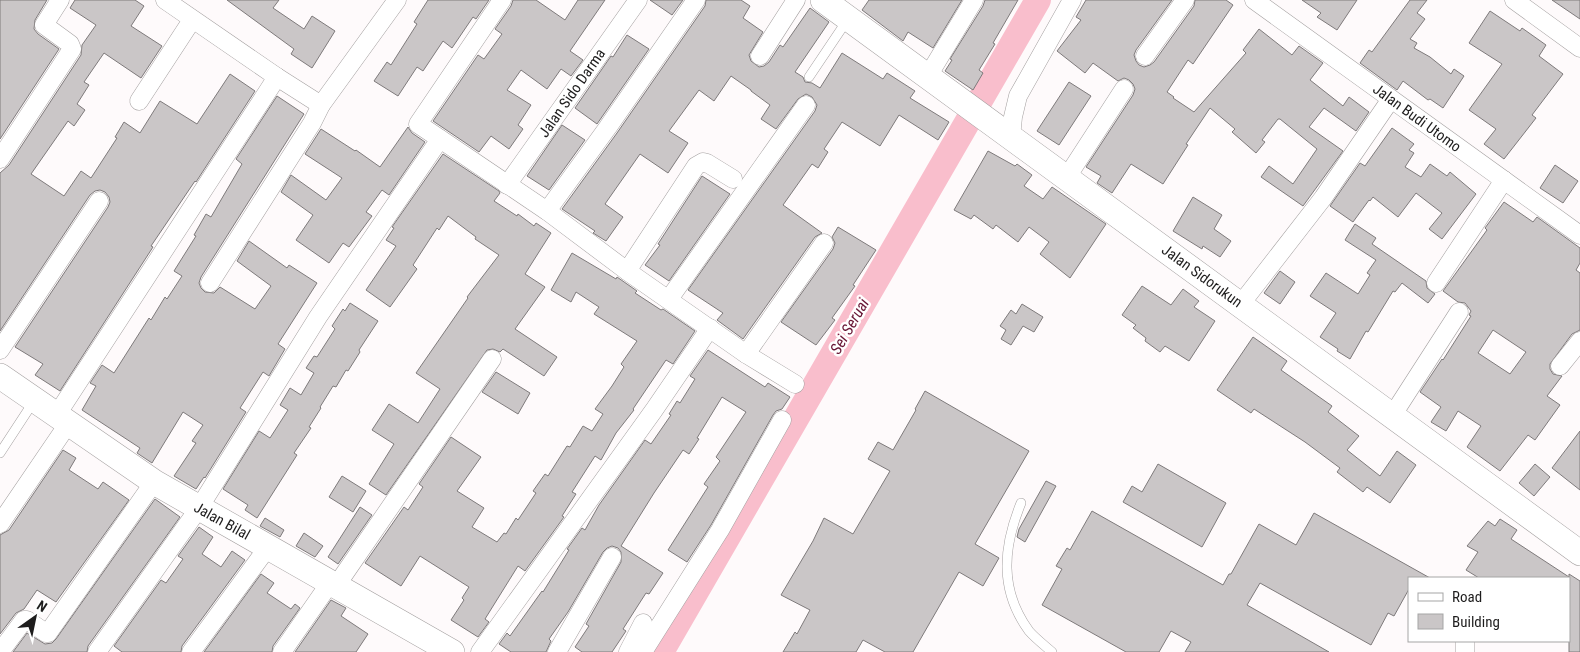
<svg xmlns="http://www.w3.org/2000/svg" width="1580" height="652" font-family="'Roboto Condensed',sans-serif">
	<rect width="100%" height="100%" fill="#fefafb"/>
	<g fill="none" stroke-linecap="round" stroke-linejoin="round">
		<path stroke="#f9becc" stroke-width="26" d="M661 652 1038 0"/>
	</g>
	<g fill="#cac6c7" stroke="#7e7a7b" fill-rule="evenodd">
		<path d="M0 0H47L35 20 34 29 38 34 59 49 0 139Z"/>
		<path d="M75 0H135L144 6 131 26 162 46 141 78 104 53 84 82 89 85 77 104 85 110 74 126 68 121 31 174 64 196 81 171 91 178 117 138 115 137 124 122 140 133 160 101 197 124 230 74 255 91 196 182 195 181 151 246 153 247 60 391 35 375 43 364 15 347 108 207 110 202 109 197 105 192 100 190 95 191 90 195 0 331V173L9 165 81 55 82 45 96 25 70 8Z"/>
		<path d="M227 0H279L273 8 304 29 312 16 335 31 312 68 291 54 294 49Z"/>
		<path d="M428 0H489L476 19 473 17 452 48 443 41 423 71 417 67 398 96 374 81 387 62 391 65 417 24 414 22Z"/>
		<path d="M513 0H536L565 20 578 0H605L570 51 583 60 571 76 561 69 547 89 521 70 507 90 531 105 518 125 523 129 509 149 491 136 479 152 433 121 478 55 484 59 502 34 495 29 511 6Z"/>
		<path d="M650 0H683L672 15Z"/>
		<path d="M706 0H741L750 6 743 18 763 32 749 55 751 61 759 67 764 66 769 62 780 45 783 47 810 8 829 22 795 72 803 77 805 82 812 83 820 88 842 53 883 79 887 73 915 91 910 98 949 122 938 140 899 115 880 146 842 122 824 149 828 152 818 168 812 164 783 205 822 233 815 237 743 339 717 320 723 313 688 290 815 111 817 105 812 97 806 94 798 99 776 129 761 119 770 105 751 91V90L731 76 714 101 699 90 669 131 688 143 668 173 640 154 605 204 623 217 606 241 593 233 595 231 562 209 617 133 705 6Z"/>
		<path d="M869 0H962L933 48 908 32 903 41 862 10Z"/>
		<path d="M985 0H1018L993 43 995 44 979 70 983 73 973 90 945 71 952 60 950 59 983 6Z"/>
		<path d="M1086 0H1172L1136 50 1134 55 1136 61 1139 65 1144 67 1150 65 1154 62 1194 6 1195 0H1226L1233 5 1193 64 1188 60 1167 92 1174 97 1173 98 1194 112 1246 53 1243 50 1259 29 1292 55 1299 46 1323 63 1310 80 1343 106 1349 97 1369 112 1356 131 1324 108 1309 127 1343 151 1303 206 1261 177 1269 166 1293 184 1317 149 1280 119H1278L1262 140 1265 142 1256 153 1232 132 1235 129 1210 108 1186 144 1188 145 1163 184 1131 164 1112 193 1097 183 1101 176 1086 167 1133 95 1135 89 1133 84 1129 80 1124 78 1118 81 1093 63 1085 73 1057 51 1081 20 1076 17Z"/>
		<path d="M1302 0H1357L1337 30 1317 17 1321 13Z"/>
		<path d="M1410 0H1427L1417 13 1425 19 1410 39 1417 43 1414 48 1430 57 1451 74 1454 69 1464 76 1443 108 1430 99 1428 100 1403 81 1397 90 1360 63 1369 50 1372 52Z"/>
		<path d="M1552 0H1580V19Z"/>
		<path d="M1490 11 1520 31 1522 28 1546 45 1539 56 1563 74 1532 115 1536 118 1504 159 1484 144 1496 129 1469 110 1502 64 1469 43Z"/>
		<path d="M627 35 649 49 597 124 575 108 611 56 613 57Z"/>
		<path d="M1069 82 1091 96 1059 145 1037 131Z"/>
		<path d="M277 96 304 114 201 277 199 283 201 288 205 292 214 293 220 287 255 309 271 286 237 261 249 241 287 268 289 265 317 283 278 344 285 349 269 376 263 372 240 408 246 412 205 478 204 477 196 489 174 476 196 443 192 441 203 425 183 412 152 463 137 453 140 448 82 410 96 386 90 383 102 365 114 373 149 318 151 320 165 297 167 299 182 276 174 271 196 236 194 235 206 214 211 217 242 164 236 159Z"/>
		<path d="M562 125 585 140 549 190 527 176Z"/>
		<path d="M408 127 412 133 425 142 389 195 382 190 366 212 372 216 349 247 343 243 329 263 296 240 313 215 281 192 291 175 326 200 342 178 305 154 321 129 355 151 356 150 380 167Z"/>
		<path d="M1392 128 1414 144 1409 150 1414 153 1405 167 1421 177 1430 164 1447 176 1450 172 1476 194 1442 239 1429 229 1442 213 1416 193 1398 217 1373 197 1370 201 1369 200 1353 222 1330 206 1360 163 1365 166Z"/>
		<path d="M988 151 1015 166 1017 164 1032 175 1024 186 1043 199 1052 187 1106 224 1070 278 1040 254 1049 242 1029 227 1018 242 996 225 993 229 974 215 971 219 954 210Z"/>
		<path d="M443 154 499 191 500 193 494 201 517 216 518 214 534 226 536 223 551 233 525 274 545 287 515 329 557 357 544 376 503 349 500 352 493 349 487 350 386 495 369 484 394 444 372 430 389 404 418 423 440 389 416 373 468 298 467 297 499 255 475 239 476 237 448 216 439 230 437 228 413 265 417 269 390 307 366 290 396 246 386 240 394 228 392 227Z"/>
		<path d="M1555 165 1578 181 1563 203 1540 188Z"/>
		<path d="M702 176 730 194 669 281 645 265 660 245 658 244Z"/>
		<path d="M1193 197 1222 215 1214 229 1231 241 1220 257 1203 246 1202 249 1173 231Z"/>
		<path d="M1504 202 1533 222 1537 217 1580 248V263L1576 270 1580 273V330L1572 334 1550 364V369L1553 374 1562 376 1547 396 1560 405 1535 440 1528 435 1500 471 1467 447 1481 426 1458 411 1446 431 1431 422 1441 407 1420 392 1442 359 1443 360 1471 316 1469 315 1471 311 1465 303 1458 302 1443 291 1487 230 1485 228ZM1493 330 1526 352 1510 374 1478 353Z"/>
		<path d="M1355 224 1376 238 1372 244 1426 281 1427 288 1435 294 1428 303 1402 283 1395 292 1393 291 1368 332 1366 331 1350 359 1337 351 1338 349 1320 337 1336 313 1310 296 1326 273 1358 294 1370 275 1367 273 1376 260 1345 240Z"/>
		<path d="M838 227 876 250 853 285 855 286 832 318 835 320 816 345 781 322 833 249 835 243 832 237Z"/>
		<path d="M572 253 616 279 617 277 637 291 635 293 661 310 663 309 695 331 673 364 666 360 633 409 634 410 616 433 601 460 595 456 572 492 576 494 562 516 564 517 525 571 518 566 485 619 489 622 478 637 451 620 464 600 462 598 469 587 420 556 401 586 365 563 404 507 408 510 423 487 419 484 451 437 481 457 457 491 484 508 472 527 497 542 504 533 506 534 516 518 518 520 536 493 533 491 545 474 548 476 567 446 570 447 583 426 592 431 603 414 595 409 612 386 624 367 621 364 637 341 594 314 599 307 576 292 571 302 551 290Z"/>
		<path d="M1280 271 1295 282 1280 304 1264 293Z"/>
		<path d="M1142 286 1171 305 1183 289 1199 301 1194 307 1215 321 1189 361 1165 346 1160 352 1145 341 1146 338 1133 328 1136 325 1122 315Z"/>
		<path d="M350 303 378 321 359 350 360 352 348 371 346 370 336 387 333 386 320 407 321 408 309 427 311 428 294 453 297 455 257 518 245 510 248 505 223 489 259 431 270 438 288 410 280 405 290 388 301 395 314 373 306 368 314 356 317 357 335 329 332 326 343 309 345 311Z"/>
		<path d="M1022 304 1043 317 1034 332 1023 326 1011 345 1001 339 1006 330 1000 326 1011 310 1016 314Z"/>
		<path d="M1253 337 1287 361 1281 370 1332 406 1328 412 1359 436 1347 450 1380 476 1397 451 1416 465 1390 503 1367 487 1363 492 1337 472 1340 468 1305 442 1254 409 1251 413 1217 390Z"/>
		<path d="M708 350 765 387 768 383 790 397 782 409 776 411 773 415 711 525 687 562 668 550 708 487 704 484 720 461 716 457 746 412 722 397 697 438 699 439 689 454 683 450 654 493 621 546 663 573 649 594 646 593 637 607 623 629 626 631 612 652H582L575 647 589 626 586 624 621 562V552L618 548 612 546 607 548 603 552 568 612 549 639 551 641 546 652H511L499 644 507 633 510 636 542 591 543 592 569 550 567 549 582 528 585 530 599 505 645 440 651 444 671 415 669 414 677 401 680 403 695 379 690 376Z"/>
		<path d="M496 372 530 393 518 414 482 392Z"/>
		<path d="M925 391 1029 451 975 544 999 558 983 586 959 572 913 652H885L863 640 856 652H783L795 632 797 634 810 610 781 595 813 541 824 518 853 534 890 471 868 459 878 442 893 450 916 410 915 409Z"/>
		<path d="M1580 431V490L1552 468Z"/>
		<path d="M63 450 76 458 69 470 98 489 103 482 129 500 56 602 37 590 24 609 16 613 0 634V535L9 530Z"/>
		<path d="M1158 464 1226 503 1202 547 1123 502 1132 486 1142 492Z"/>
		<path d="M1535 464 1550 477 1534 496 1519 483Z"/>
		<path d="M342 476 366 491 353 512 329 497Z"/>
		<path d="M1046 481 1056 486 1025 542 1017 537 1019 529Z"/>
		<path d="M155 499 180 517 88 646 87 652H13L27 633 45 644 52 643 56 639Z"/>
		<path d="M360 507 372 515 338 564 328 557Z"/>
		<path d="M1092 511 1223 585 1229 574H1231L1259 524 1296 545 1314 513 1430 578H1409V589L1394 616 1388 613 1371 645 1260 583 1247 605 1329 652H1185L1191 642 1171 631 1159 652H1126L1042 605 1062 569 1056 566 1067 548 1070 550Z"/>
		<path d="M265 518 284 530 280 537 260 526Z"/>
		<path d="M1500 519 1517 530 1511 539 1569 577V574L1580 581V652H1569V578H1479L1466 570 1478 552 1467 546 1488 521 1495 526Z"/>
		<path d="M199 527 213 537 202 554 221 567 232 551 245 560 182 646 181 652H122L114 646 161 580 166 583 183 559 178 556Z"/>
		<path d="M304 533 323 546 315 557 296 546Z"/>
		<path d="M261 574 274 583 267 593 291 609 295 604 300 608 273 646 272 652H204Z"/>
		<path d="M331 600 346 608 341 616 368 634 356 652H295Z"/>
	</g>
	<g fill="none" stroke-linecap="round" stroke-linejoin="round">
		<defs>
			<g id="lane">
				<path d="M809 77 848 19"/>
				<path d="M0 453 34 401"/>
				<path d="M1021 503C1003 547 999 590 1029 631 1035 638 1044 645 1052 652"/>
			</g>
			<g id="street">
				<path d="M165 0 277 77 321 105"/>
				<path d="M502 0 418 124 547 211 627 271 746 354 824 243"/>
				<path d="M1254 0 1580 235"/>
				<path d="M1514 0 1580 48"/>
				<path d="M760 56 796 0"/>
				<path d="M1145 56 1185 0"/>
				<path d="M928 76 974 0"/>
				<path d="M139 101 192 20"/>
				<path d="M1011 137 1013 117 1018 96 1072 0"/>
				<path d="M0 159 72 49 70 44 44 25 60 0"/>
				<path d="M1067 177 1124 89"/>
				<path d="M507 185 638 0"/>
				<path d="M547 211 608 127 696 0"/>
				<path d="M627 271 696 166 703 162 707 163 733 179"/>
				<path d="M210 283 312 123 321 105 397 0"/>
				<path d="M1436 283 1504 180"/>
				<path d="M669 299 806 105"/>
				<path d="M1240 305 1323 198 1391 99"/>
				<path d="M0 350 99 201"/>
				<path d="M746 354 795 384"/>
				<path d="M1560 366 1580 341"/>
				<path d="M56 416 277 77"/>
				<path d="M1392 416 1459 312"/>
				<path d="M0 524 68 424"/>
				<path d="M336 586 492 359"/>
				<path d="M1465 641V652"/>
				<path d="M0 652 24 620H27L46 633H48L154 482"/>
				<path d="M97 652 199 508 318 317 440 139"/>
				<path d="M191 652 268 547"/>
				<path d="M282 652 330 583"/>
				<path d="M480 652 654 410 710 328"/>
				<path d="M557 652 612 557"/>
				<path d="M628 652 643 623"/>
				<path d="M643 652 720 530 782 420"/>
			</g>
			<g id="secondary">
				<path d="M823 0 1580 553"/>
				<path d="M0 376 154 482 452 652"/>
			</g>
		</defs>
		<use href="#lane" stroke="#a4a0a0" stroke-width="10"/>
		<use href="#street" stroke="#a4a0a0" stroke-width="19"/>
		<use href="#secondary" stroke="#a4a0a0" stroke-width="26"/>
		<use href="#lane" stroke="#fff" stroke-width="9"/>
		<use href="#street" stroke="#fff" stroke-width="18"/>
		<use href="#secondary" stroke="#fff" stroke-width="25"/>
	</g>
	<g text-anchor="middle" stroke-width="5" stroke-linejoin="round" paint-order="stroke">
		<g font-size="15" fill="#1e1d1d" stroke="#fff">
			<text transform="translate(572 93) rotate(-55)" y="5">Jalan Sido Darma</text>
			<text transform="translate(1417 118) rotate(36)" y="5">Jalan Budi Utomo</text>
			<text transform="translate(1202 276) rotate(36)" y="5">Jalan Sidorukun</text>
			<text transform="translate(222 521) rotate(29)" y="5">Jalan Bilal</text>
		</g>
		<g font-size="16" font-style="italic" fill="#671534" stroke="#fff">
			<text transform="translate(849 326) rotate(-60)" y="6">Sei Seruai</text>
		</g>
	</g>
	<rect x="1408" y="577" width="162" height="65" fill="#ffffff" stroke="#a5a5a5"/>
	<rect x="1418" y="593" width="25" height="8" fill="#ffffff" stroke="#a5a5a5"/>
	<text x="1452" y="602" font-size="15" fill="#1e1d1d">Road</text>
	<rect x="1418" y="614" width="25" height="15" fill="#cac6c7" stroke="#a5a5a5"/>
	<text x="1452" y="627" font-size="15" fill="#1e1d1d">Building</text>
	<g transform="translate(35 617) rotate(33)" stroke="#ffffff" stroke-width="4" paint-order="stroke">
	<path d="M0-4L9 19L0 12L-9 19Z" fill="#1e1d1d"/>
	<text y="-8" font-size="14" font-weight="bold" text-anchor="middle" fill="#1e1d1d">N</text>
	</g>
</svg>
